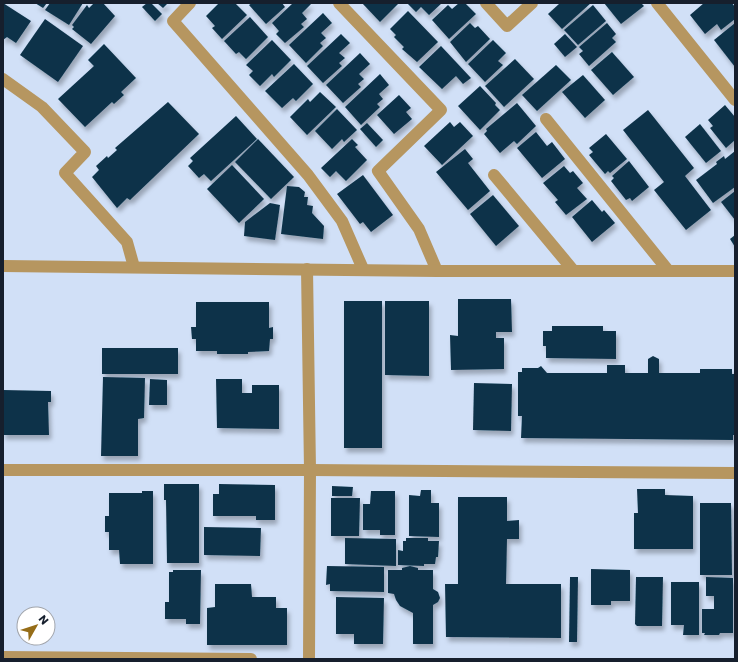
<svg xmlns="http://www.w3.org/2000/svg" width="738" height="662" font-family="Poppins,sans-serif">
	<defs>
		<filter id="shadow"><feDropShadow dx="2.5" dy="4.5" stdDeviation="2" flood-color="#0004"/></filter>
	</defs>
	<rect width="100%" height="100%" fill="#d1e0f7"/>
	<g fill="#0c334a" filter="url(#shadow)">
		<path d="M3 3 31 21 16 43 7 37 3 40Z"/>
		<path d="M35 3H47L43 8Z"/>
		<path d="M50 3H83L69 25 45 10Z"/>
		<path d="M94 3H103L115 16 91 44 72 29 74 27 72 25 87 5 89 8Z"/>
		<path d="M147 3H151L162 14 155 21 142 7Z"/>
		<path d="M157 3H168L163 8Z"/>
		<path d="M219 3H235L247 15 222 39 212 28 215 26 206 16Z"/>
		<path d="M252 3H282L285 7 266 24 249 5Z"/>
		<path d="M293 3 311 4 302 13 307 19 301 24 304 27 285 43 276 34 279 31 272 23Z"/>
		<path d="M362 3H399L380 22Z"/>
		<path d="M407 3H442L429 15 421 7 416 12Z"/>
		<path d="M459 3H465L476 14 449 39 432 20 448 5 452 9Z"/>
		<path d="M560 3H591L562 29 548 14Z"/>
		<path d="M604 3H641L644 6 621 24Z"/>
		<path d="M704 3H732L735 7V19L721 30 717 24 705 34 690 15Z"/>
		<path d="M593 5 606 21 578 45 564 30Z"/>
		<path d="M408 11 438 42 417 62 402 49 404 47 394 37 396 35 390 29Z"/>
		<path d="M323 13 332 23 321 33 326 38 320 43 323 46 306 63 289 45Z"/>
		<path d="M250 17 268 37 246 59 239 52 236 54 224 41Z"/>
		<path d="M45 19 83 46 58 82 20 55Z"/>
		<path d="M470 23 475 28 478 26 490 39 466 62 450 42Z"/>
		<path d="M607 23 616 34 612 38 616 42 589 66 579 54 583 51 579 47Z"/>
		<path d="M735 23V67L714 40Z"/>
		<path d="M341 34 350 43 339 53 345 58 339 63 342 66 323 83 307 66Z"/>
		<path d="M565 34 577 47 565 57 554 44Z"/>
		<path d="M272 40 291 60 274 77 272 74 260 86 249 75 253 71 246 65Z"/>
		<path d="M493 40 506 53 498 61 503 65 485 82 468 64Z"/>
		<path d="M104 44 136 78 121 92 124 95 114 104 112 102 85 127 58 99 94 66 88 60Z"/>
		<path d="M441 46 471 78 463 84 456 76 442 89 419 67Z"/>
		<path d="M612 52 634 77 613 95 591 70Z"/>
		<path d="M360 53 370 64 359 74 364 79 358 84 361 87 343 103 326 85Z"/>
		<path d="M515 59 534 79 504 107 485 86Z"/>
		<path d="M294 64 313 84 296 101 293 98 282 108 265 91Z"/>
		<path d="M556 65 571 80 537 111 522 95Z"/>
		<path d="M380 74 389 85 379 94 383 99 377 104 380 107 361 125 345 107Z"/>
		<path d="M583 75 605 100 585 118 562 92Z"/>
		<path d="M480 86 496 103 495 105 500 110 480 130 458 106Z"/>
		<path d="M320 92 336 107 307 135 290 117 308 99 310 102Z"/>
		<path d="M399 95 411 108 406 112 412 119 394 134 377 115Z"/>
		<path d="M168 102 199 134 130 200 127 198 117 208 92 177 99 170 96 166 107 156 108 158 117 150 115 148Z"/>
		<path d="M517 103 536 126 517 144 514 141 500 153 484 134 487 131 486 129Z"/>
		<path d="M725 105 735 117V140L726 148 710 128 713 126 708 120Z"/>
		<path d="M337 109 357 130 344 142 342 139 332 149 315 131Z"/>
		<path d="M648 110 694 168 685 176 711 210 686 230 654 190 664 182 623 130Z"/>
		<path d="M236 116 257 139 211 181 204 174 199 178 188 166 193 161 190 158Z"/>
		<path d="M450 122 454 127 460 122 473 136 442 165 424 146Z"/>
		<path d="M367 123 383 140 376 147 360 129Z"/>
		<path d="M700 124 721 151 706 163 685 137Z"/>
		<path d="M536 132 547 146 552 142 565 159 542 178 517 148Z"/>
		<path d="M606 134 627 159 610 173 608 171 605 174 589 155 593 152 589 148Z"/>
		<path d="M258 139 294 177 271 199 235 162Z"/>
		<path d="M352 139 358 145 355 147 367 160 346 181 336 171 330 177 321 168Z"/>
		<path d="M465 149 473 159 468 163 490 191 468 210 436 172Z"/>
		<path d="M735 151V187L713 203 696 180 717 164 716 162 724 156 725 159Z"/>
		<path d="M629 161 649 187 632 201 630 198 626 200 611 181 614 178 612 176Z"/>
		<path d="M232 165 264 199 239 223 207 189Z"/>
		<path d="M564 166 570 173 573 171 583 183 577 188 587 199 566 215 555 202 558 200 543 183Z"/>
		<path d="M363 175 393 215 371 232 363 222 360 224 337 194Z"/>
		<path d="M287 186 299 187 305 192 304 197H308L307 205 313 206 312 213 324 226 323 239 281 234Z"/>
		<path d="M735 191V220L721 202Z"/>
		<path d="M493 195 519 226 496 246 470 214Z"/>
		<path d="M592 200 602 212 604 210 615 223 592 242 572 217Z"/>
		<path d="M270 203 280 205 275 240 244 236 245 222Z"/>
		<path d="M735 235V247L730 239Z"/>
		<path d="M458 299H511L512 332H496V338H504V369L451 370 450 335 458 336Z"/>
		<rect x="344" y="301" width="38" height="147"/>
		<path d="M385 301H429V376L385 375Z"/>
		<path d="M196 302H269V328L273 327V339H270L269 351 248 352V354H217V351H196V339H192L191 327H196Z"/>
		<path d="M552 326H603V331H616V359L546 358V346H543V331H552Z"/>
		<rect x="102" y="348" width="76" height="26"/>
		<path d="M653 356 659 359V373H700V369H732V374H735V435H733V440L521 438 522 416H518V372H522V368H538L541 366 547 373H607V365H625V373H648V359Z"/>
		<path d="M103 377 145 378 144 418 138 419V456H101Z"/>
		<path d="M150 379 167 380V405H149Z"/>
		<path d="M216 379H242V393H252V385H279V429L217 428Z"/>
		<path d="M474 383 512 384 511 431 473 430Z"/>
		<path d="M3 390 51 391V402H48L49 435H3Z"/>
		<path d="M164 484H199V563H167L166 500H164Z"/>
		<path d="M219 484 275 485V520H256V516H213V494H219Z"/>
		<path d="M332 486 353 487 352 496H332Z"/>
		<path d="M637 489H665V495L693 496V549H634V513H638Z"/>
		<path d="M421 490H431V503H439V537L409 536V495L420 496Z"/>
		<path d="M142 491H153V564H120L119 550H109V532H105V516H109V493H142Z"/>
		<path d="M371 491H395V535H380V530H363V504H370Z"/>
		<path d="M458 497H507V521L519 520V539H507L506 584H561V638L446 637 445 584H458Z"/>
		<path d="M331 498H360L359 536H331Z"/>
		<path d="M700 503H731L732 575H700Z"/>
		<path d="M204 527 261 528 260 556 204 555Z"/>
		<path d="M345 538 396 539V566L345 564Z"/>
		<path d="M406 538H428V541H439L438 557H436L435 564H424V566L398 565V550L403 551V541H406Z"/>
		<path d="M327 566 384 567V592L330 591V584L326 585Z"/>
		<path d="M410 566 418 568V570H433V589L438 592 440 598 438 602 433 605V644H413V613L400 606 396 600 394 594 388 593V570H402V568Z"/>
		<path d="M591 569 630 570V601H611V605H591Z"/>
		<path d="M173 570H201L200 624H186V619H165V602H169V572H173Z"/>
		<path d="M570 577H578L577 642H569Z"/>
		<path d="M636 577H663L662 626H637L635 624Z"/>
		<path d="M706 577 733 578V633H720L719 635H704L705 633H702V609H714V596H706Z"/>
		<path d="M671 582H699V635H683L684 625H671Z"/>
		<path d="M215 584H251L252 597H276V608H287V645H207V608L215 607Z"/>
		<path d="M336 597 384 598 383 644H354V634H336Z"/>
	</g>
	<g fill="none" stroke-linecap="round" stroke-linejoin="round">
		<g stroke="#b69660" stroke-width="12">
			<path d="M190 3 173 21 308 175 342 221 363 269"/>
			<path d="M339 3 441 110 378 171 419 229 437 271"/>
			<path d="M486 3 507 26 532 3"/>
			<path d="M657 3 735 100"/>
			<path d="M3 79 42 107 85 152 65 173 127 242 134 267"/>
			<path d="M546 119 667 269"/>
			<path d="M494 175 573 270"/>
			<path d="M3 266 437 271H735"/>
			<path d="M307 269 310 470 309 659"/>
			<path d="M3 470H310L735 473"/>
			<path d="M3 657 251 659"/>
		</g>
	</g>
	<rect width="738" height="662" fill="none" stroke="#161f2d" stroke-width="8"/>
	<g transform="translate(36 626) rotate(51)"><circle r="19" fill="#ffffff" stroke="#a2a5ab"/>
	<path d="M0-3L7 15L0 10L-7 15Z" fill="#966d18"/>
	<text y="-6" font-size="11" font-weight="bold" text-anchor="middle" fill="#161f2d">N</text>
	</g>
</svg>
